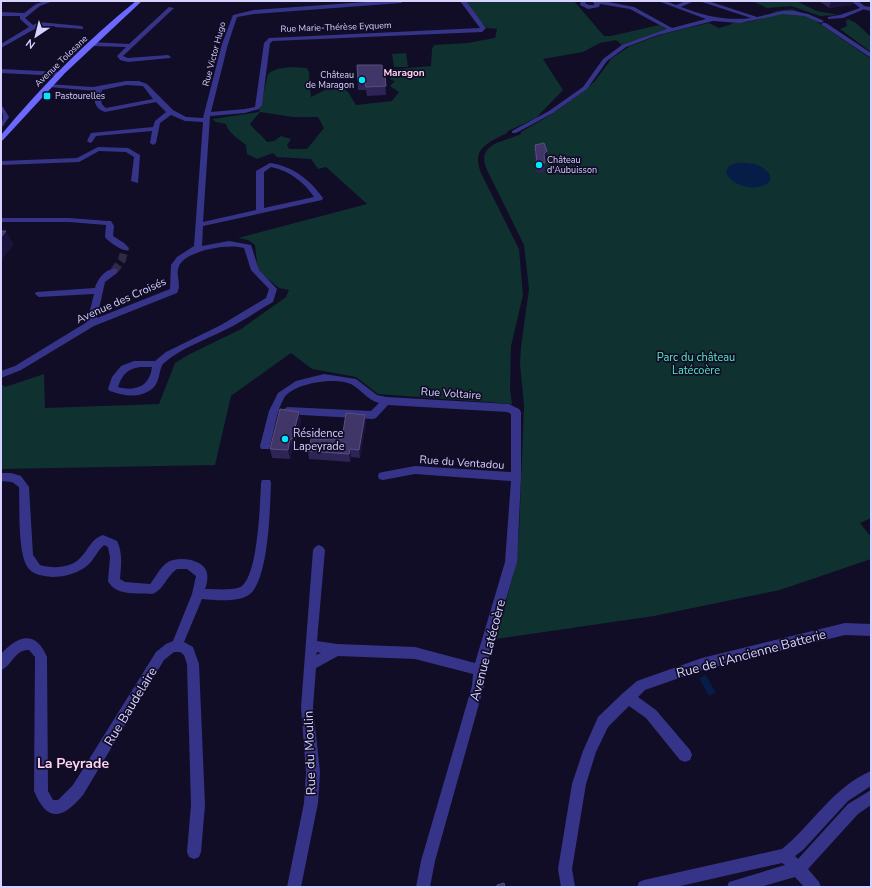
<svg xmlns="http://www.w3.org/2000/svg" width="872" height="888" font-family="'Nunito Sans',sans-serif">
	<rect width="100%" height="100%" fill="#110d26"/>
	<g fill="#0f312f" fill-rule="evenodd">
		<path d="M463 1H574L604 36H611L659 25 668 30 622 45 616 40 600 43 583 52 543 59 563 90 536 118 508 131 507 133C488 143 471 148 481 173L519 249 523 295 511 346 510 389 512 404 378 394 356 377 312 369 291 353 231 396 215 465 1 469V384L5 387 44 374 45 408 159 404 175 363 188 355 241 329 286 297 289 290 279 288 258 271 255 245 248 240 238 238 367 204 326 167 318 169 311 159 277 157 273 153 257 159 247 154 246 145C239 139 228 133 226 124L216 122 212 119 259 112 268 74C277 66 295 67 307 68L309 72 311 97 327 89 343 88 348 92 356 105 392 101 399 92 390 86 395 81 391 80 388 70 431 66 432 49 434 45 467 43 495 38 497 29 487 28ZM260 112 293 117H318L324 128 307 149H289L287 145 291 139 281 136 274 141 267 142C262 135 255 131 250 124Z"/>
		<path d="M752 1H796L817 11 839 15 820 16 791 6 767 8Z"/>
		<path d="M792 9 809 16 871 59V518L860 523 871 537V559L780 590 654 616 496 639 515 568 519 532 524 406 520 363 521 347 529 289 524 245 487 170C475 143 504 142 521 134V132L552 114 580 94 595 81 612 58 630 46 663 34 687 28 709 23 719 28 732 24 731 23 748 22 760 19 776 11Z"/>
		<path d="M848 19 856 23 871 37V52L840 29 847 26 846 21Z"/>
		<path d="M406 53 408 67H394L392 54Z"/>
	</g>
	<g fill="#061e47">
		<path d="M737 163C749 162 763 164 770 175V181C759 193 731 187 726 172L729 166Z"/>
		<path d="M706 675 716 693 709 696 699 678Z"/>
	</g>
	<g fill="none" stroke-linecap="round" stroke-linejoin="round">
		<path stroke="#2f2b47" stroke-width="8" stroke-dasharray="8 4" stroke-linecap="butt" d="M114 271 122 260 125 248"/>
		<g fill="#363489" fill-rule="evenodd">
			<path d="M45 1H53L40 6 25 18 33 25 39 22 81 26 83 27V29L40 26 1 48V44L29 27 20 19V16H1V12L24 13 36 4Z"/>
			<path d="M379 1H404L401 3 254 14 237 17 228 44 211 112 245 109 255 107 264 43 269 38 480 28 460 1H466L486 28 482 32 273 41 270 43 262 105 259 109 245 113 210 116 203 222 256 210V171L270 163C294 167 309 179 323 198L322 200 203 226 202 246 229 241 251 245 259 270 277 289 273 302C257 311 242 322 225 330 205 340 181 348 164 363 157 369 163 386 145 393 133 398 122 395 110 391L108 389 112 377 121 366 134 361H155L166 352 221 325 266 298 269 289 251 270 244 248C230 243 186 250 179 266 175 275 182 284 177 293L94 326 21 370 1 378V371L15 366 87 322 94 294 39 297 35 294 36 292 95 288C97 280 106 267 117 269V273L105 282 97 318 170 289 171 265 177 257 194 246 203 122 185 121 171 115 160 123 156 143 153 145 150 143 152 131 96 136 92 142 90 143 87 141 91 133 153 127 155 121 166 112 156 102 105 112C94 108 94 101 95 91L49 87 46 85 47 84 93 87 126 81H139L147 84 173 110 186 117 203 118 222 44 233 15 254 10ZM126 85 143 86 153 99 106 108C99 103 101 97 102 90ZM271 167C290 171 304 182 314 197L264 208V172ZM140 367H152C150 386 136 392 118 387 122 375 127 369 140 367Z"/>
			<path d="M581 1H587L585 3 589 5H594V3L591 1H603L634 7 672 28 706 19 658 1H666L676 5 686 1H694L681 7C705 16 725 21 751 18L699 1H708L757 17 783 11H794L808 14 824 21 821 23 805 16 783 14 740 23 713 21 658 35 626 47 607 61 587 89 553 113 516 133H512V131L549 111 583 87 603 59 622 45 667 29 630 9 600 4 599 7 588 9 580 5Z"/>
			<path d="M864 6 871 7V11L862 9 861 8Z"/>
			<path d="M169 7 174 8 123 56 128 58 168 55 171 57 170 58 128 62 120 60 117 56 126 47 92 46 89 44 92 42 129 44Z"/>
			<path d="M1 69 61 72 64 74 61 76 1 73Z"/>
			<path d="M1 106 3 107 9 117 3 126 1 127 3 117Z"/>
			<path d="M98 147 128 148 140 155 138 183 131 181 134 157 126 152 99 151 79 162 1 165V161L77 158Z"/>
			<path d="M1 218H69L108 221H111L114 226 113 236 124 243 129 248 128 250C121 251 109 242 105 237L106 225 69 222H1Z"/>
			<path d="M324 374 356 379 377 395 386 397 509 404 519 409 521 412V477L517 562 485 670 484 686 435 861 430 887H416L421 861 472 686 473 674 415 659 338 656 316 668 313 707 320 772 318 803 301 887H287L304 803 306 772 301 707 313 550 315 547 319 545 323 547 325 550 317 641 337 644 415 647 475 663 505 562 511 481 415 474 383 480 379 479 378 476 379 473 383 472 415 466 511 472V414L507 412 388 405 376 418 373 419 284 414 282 411 287 407 371 411 379 403C367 400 361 389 351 384 334 377 294 383 284 398 276 412 274 431 270 446L269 449H261L260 446 269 411 278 393 296 381ZM317 652 321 653 316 655Z"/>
			<path d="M1 473H11L21 476 29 487 33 555 40 565C53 569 72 568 81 557 89 549 91 539 103 535L117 541C123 553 121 566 120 579L125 582 150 584C156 577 160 567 168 562 179 556 204 559 207 573 208 578 207 585 205 589 214 589 236 591 242 586 258 573 260 504 261 483L262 480H270L271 483C270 507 269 578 250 594 239 603 215 600 202 599L184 642 193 647 199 664 205 805 201 852 199 857 194 859 189 857 187 852 191 805 187 664 184 655 180 652H174L164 660 83 795C63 819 47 823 34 791L35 657 29 650C15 649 12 666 1 670V654C18 635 36 630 47 657L48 791 53 800H58L73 785 156 652 166 644 173 641 192 594 196 576 187 569H177C167 575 164 590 152 594 138 593 115 596 108 581L110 557 108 547 104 545C96 552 93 563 84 568 75 574 63 577 52 577 44 576 34 575 29 569 17 556 20 506 19 487L12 482 1 481Z"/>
			<path d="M845 623 871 624V636L845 635 702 670 645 690 638 697 656 710 690 750 692 755 690 760 685 762 680 760 646 718 629 706 608 727 596 752 586 784 572 869 575 887H561L558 869 572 784 583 751 598 717 623 693 637 681 702 658Z"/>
			<path d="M871 771V786L848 801 803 850 795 856 798 859 848 804 871 790V805L858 814 808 869 819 882 821 887H804L795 877 760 887H727L729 882 785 865 782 863 676 887H637L639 882 644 880 782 849C813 824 833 787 871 771Z"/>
		</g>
		<g fill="#363489" fill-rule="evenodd">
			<path d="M851 1H858L867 8 843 18 828 19V17L840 15 860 8Z"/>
			<path d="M822 23H826L871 53V58L822 25Z"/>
		</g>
		<path fill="#6b69ff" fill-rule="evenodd" d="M136 1H142L65 73 3 140 1 141V135C41 87 87 40 136 1Z"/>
	</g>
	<g fill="#2e2456">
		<path d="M819 1H854L852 5 829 8Z"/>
		<path d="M357 65 383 76H385L386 95 367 96 366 90H358Z"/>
		<path d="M535 145 547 151 546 160 545 161 544 173 536 172 534 154Z"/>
		<path d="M299 412 301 421 294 448H293L290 459 272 458 270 449Z"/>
		<path d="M365 415 366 423 360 458 351 457 350 462 309 459 308 451 342 439Z"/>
	</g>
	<g fill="#1b133b">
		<path d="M831 1H854L852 5 829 8Z"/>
		<path d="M547 151 546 160 543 164 544 154Z"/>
		<path d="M6 231 14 245 6 254 1 263V237Z"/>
		<path d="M299 412 301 421 294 448 292 439Z"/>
		<path d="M365 415 366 423 360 458 359 450Z"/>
		<path d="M290 439 293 448 290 459 288 450Z"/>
		<path d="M350 449 351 457 350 462 349 454Z"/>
	</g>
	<g fill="#403768" stroke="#584f80">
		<path d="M357 65H382L383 76H385L386 86 366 87 365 81H358Z"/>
		<path d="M544 143 547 151 544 154 545 163 537 162 535 145Z"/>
		<path d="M1 231H6L1 237Z"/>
		<path d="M280 409 299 412 292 439H290L288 450 270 449Z"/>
		<path d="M346 413 365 415 359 450 350 449 349 454 308 451 311 439H342Z"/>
		<path d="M504 883 505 887H497V885Z"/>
	</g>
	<g fill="#00e8fd" stroke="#110d26" stroke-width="1.5">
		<circle cx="362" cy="80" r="4"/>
		<rect x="43" y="92" width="8" height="8" rx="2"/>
		<circle cx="539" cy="165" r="4"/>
		<circle cx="285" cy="439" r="4"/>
	</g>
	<g text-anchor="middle" stroke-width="3.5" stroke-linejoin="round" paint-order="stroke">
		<g font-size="9" fill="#d7d2ff" stroke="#110d26">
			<text transform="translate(336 27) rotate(-2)" y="3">Rue Marie-Thérèse Eyquem</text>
			<text transform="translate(214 54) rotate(-75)" y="3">Rue Victor Hugo</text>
			<text transform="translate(61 61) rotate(-44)" y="3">Avenue Tolosane</text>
		</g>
		<g font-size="9" fill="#d7d2ff" stroke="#110d26" text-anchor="start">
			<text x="354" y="78" text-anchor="end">Château<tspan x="354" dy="10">de Maragon</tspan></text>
			<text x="55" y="99">Pastourelles</text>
			<text x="547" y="163">Château<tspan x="547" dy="10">d'Aubuisson</tspan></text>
		</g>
		<g font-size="10" font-weight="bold" fill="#ffd4f0" stroke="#110d26">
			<text x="404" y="76">Maragon</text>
		</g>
		<g font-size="11" fill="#d7d2ff" stroke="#110d26">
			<text transform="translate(121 300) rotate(-24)" y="4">Avenue des Croisés</text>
			<text transform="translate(451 393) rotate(4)" y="4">Rue Voltaire</text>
			<text transform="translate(462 462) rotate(4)" y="4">Rue du Ventadou</text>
		</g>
		<g font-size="11" fill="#54e9c2" stroke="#110d26">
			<text x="696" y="361">Parc du château<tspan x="696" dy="13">Latécoère</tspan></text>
		</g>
		<g font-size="11" fill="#d7d2ff" stroke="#110d26" text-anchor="start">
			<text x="293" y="437">Résidence<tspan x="293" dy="13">Lapeyrade</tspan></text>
		</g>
		<g font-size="13" fill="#d7d2ff" stroke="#110d26">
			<text transform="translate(487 650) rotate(-75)" y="5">Avenue Latécoère</text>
			<text transform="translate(751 653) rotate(-15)" y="5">Rue de l'Ancienne Batterie</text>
			<text transform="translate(130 706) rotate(-59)" y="5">Rue Baudelaire</text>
			<text transform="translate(309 753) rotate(-92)" y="5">Rue du Moulin</text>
		</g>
		<g font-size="14" font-weight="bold" fill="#ffd4f0" stroke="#110d26">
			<text x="73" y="768">La Peyrade</text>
		</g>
	</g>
	<rect width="872" height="888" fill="none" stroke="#d7d2ff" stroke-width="4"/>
	<g transform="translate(36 36) rotate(215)" stroke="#110d26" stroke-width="3" paint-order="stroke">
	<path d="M0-3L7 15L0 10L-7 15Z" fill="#d7d2ff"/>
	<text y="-6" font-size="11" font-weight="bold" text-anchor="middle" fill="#d7d2ff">N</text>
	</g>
</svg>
